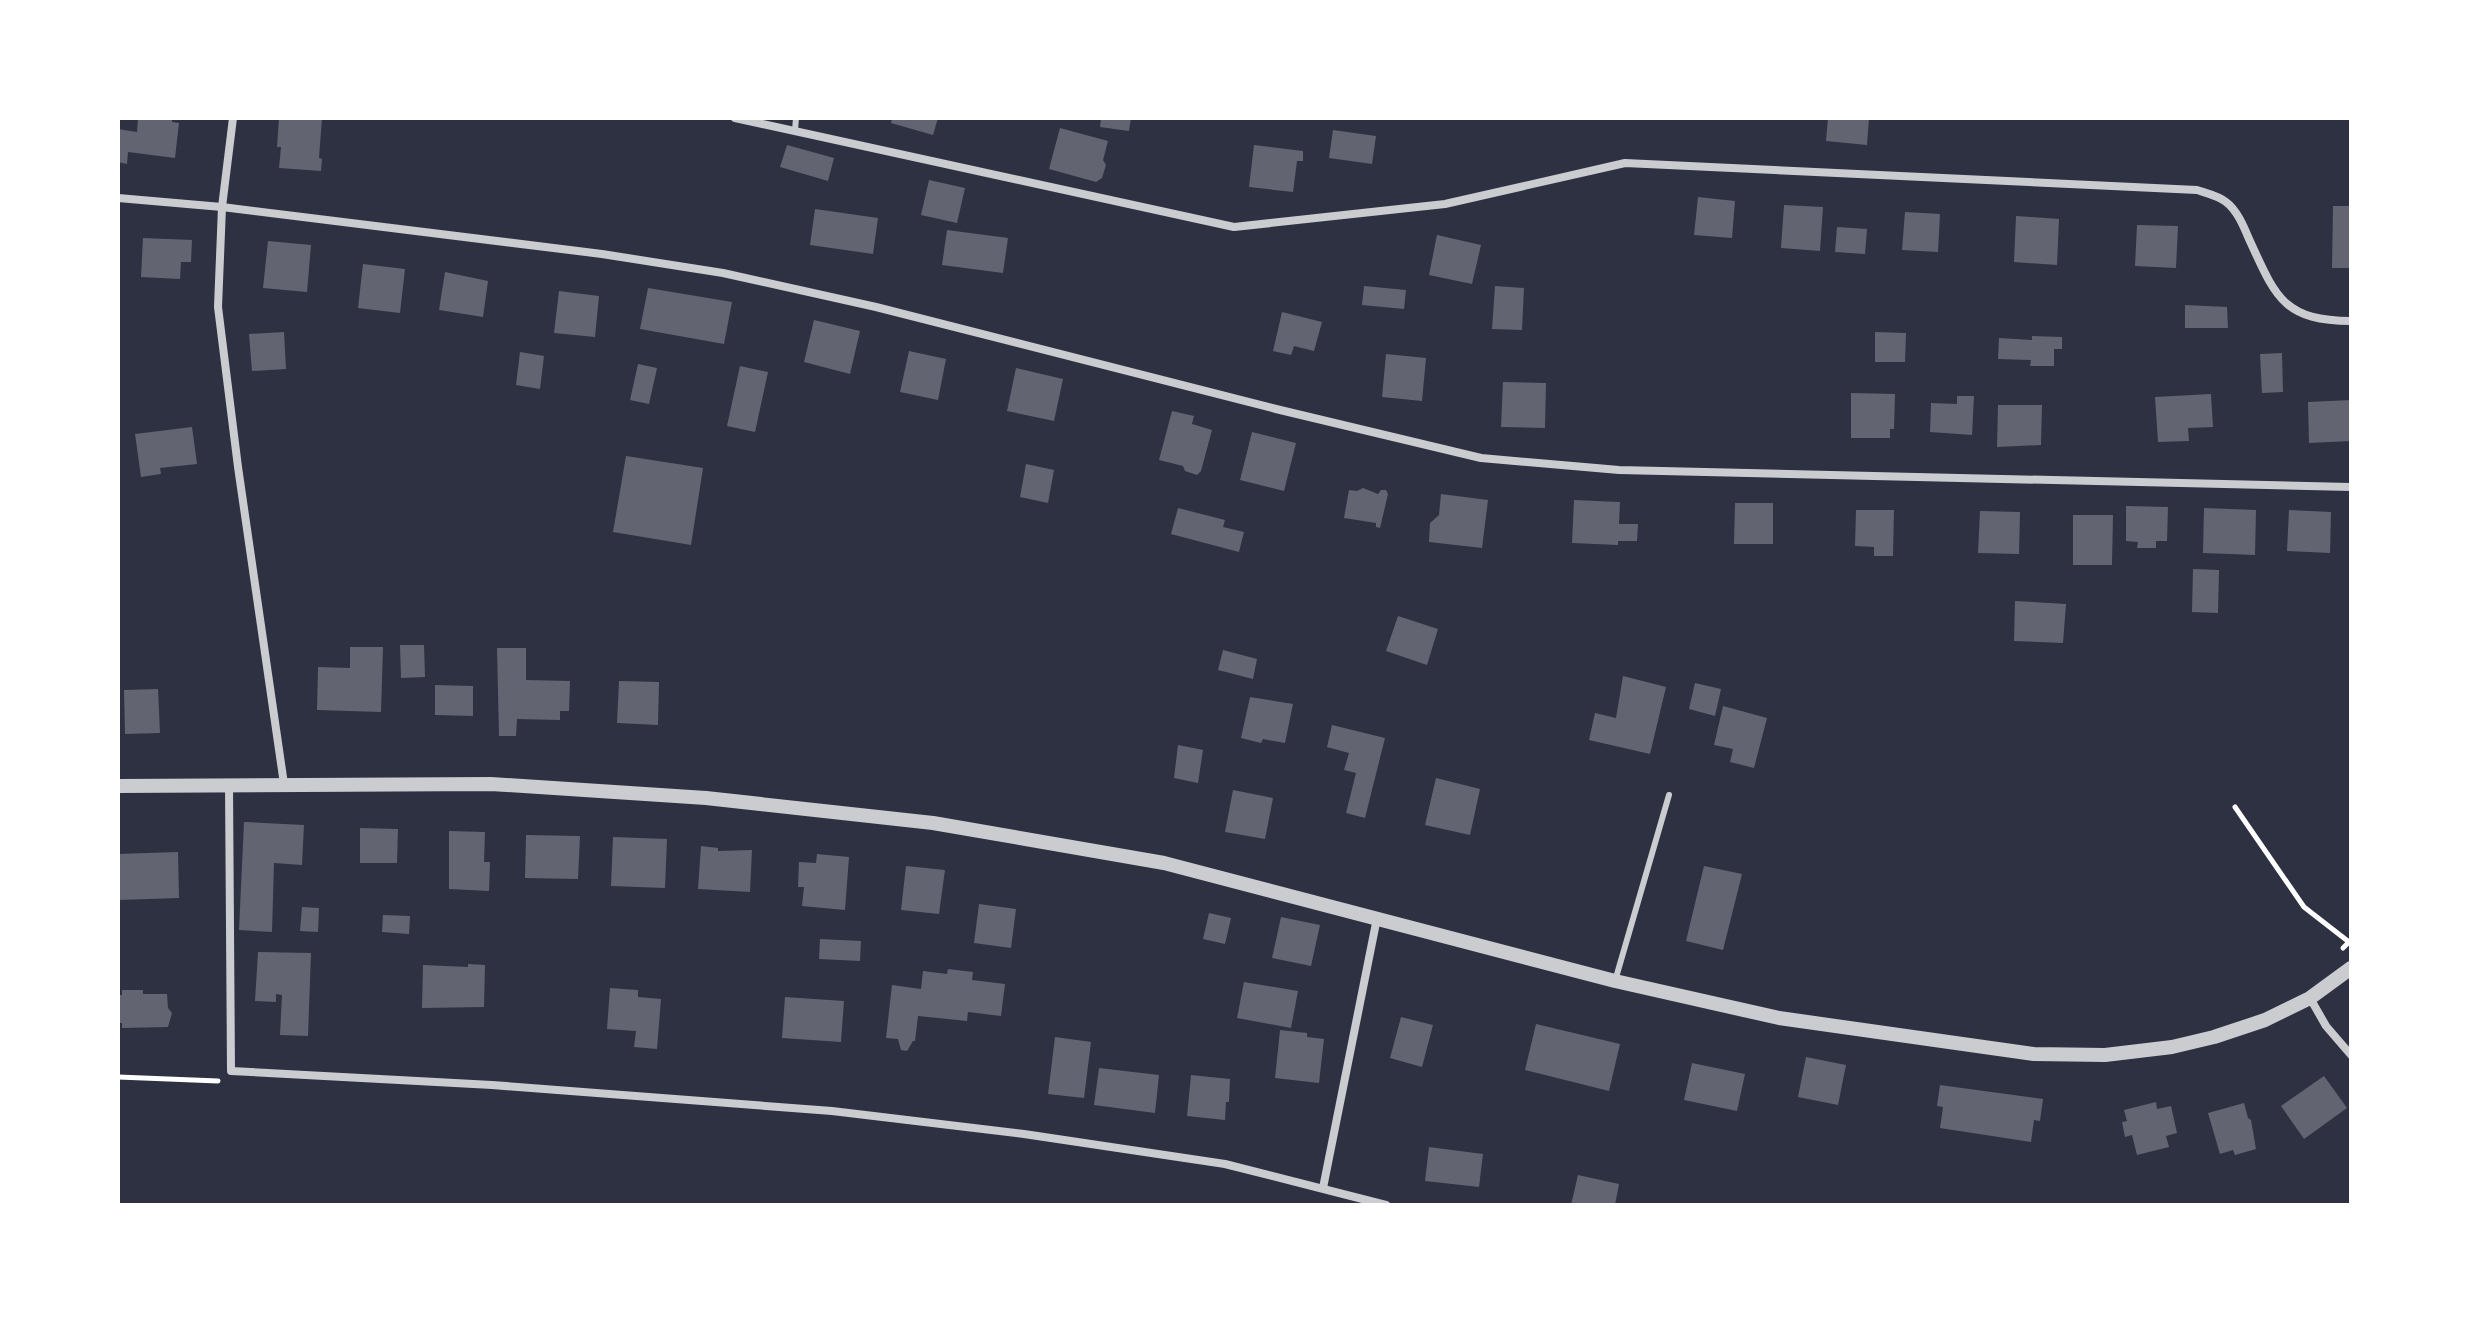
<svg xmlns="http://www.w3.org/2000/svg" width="2469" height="1323" font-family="Cabin,sans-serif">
	<rect width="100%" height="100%" fill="#2d3142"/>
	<g fill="#626471">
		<path d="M138 118H172V122L179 123 175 158 128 152 127 164 118 162V129L137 132Z"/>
		<path d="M279 118H322L319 158 322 159 321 171 279 168 281 147H277Z"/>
		<path d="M892 118H938L933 135 891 123Z"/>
		<path d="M1101 118H1131L1129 131 1100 127Z"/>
		<path d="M1828 118H1869L1867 145 1826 141Z"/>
		<path d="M1060 128 1108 141 1103 160 1106 165 1102 178 1096 182 1049 169Z"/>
		<path d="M1333 130 1376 136 1372 164 1329 158Z"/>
		<path d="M787 145 834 158 828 181 780 167Z"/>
		<path d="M1254 145 1303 151V161H1297L1293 192 1249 187Z"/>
		<path d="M929 180 965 188 957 223 921 215Z"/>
		<path d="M1698 197 1735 201 1732 238 1694 235Z"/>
		<path d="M1784 205 1823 207 1820 251 1781 248Z"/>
		<path d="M2333 206H2351V268H2332Z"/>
		<path d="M815 209 878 218 873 254 810 245Z"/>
		<path d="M1905 212 1940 214 1938 252 1902 250Z"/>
		<path d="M2016 216 2059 219 2057 265 2014 262Z"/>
		<path d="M2137 225 2178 226 2176 268 2135 266Z"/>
		<path d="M1837 227 1867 229 1865 254 1835 252Z"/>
		<path d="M947 230 1008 238 1003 273 942 265Z"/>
		<path d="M1437 235 1481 245 1472 284 1429 275Z"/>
		<path d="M143 238 192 240 191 262H181L180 279 141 277Z"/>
		<path d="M268 241 311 245 307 292 263 288Z"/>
		<path d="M363 264 405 269 400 313 358 308Z"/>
		<path d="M445 272 488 281 483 317 439 310Z"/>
		<path d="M1364 286 1406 290 1404 309 1362 305Z"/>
		<path d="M1495 286 1524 288 1522 330 1492 329Z"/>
		<path d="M648 288 732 302 724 344 640 329Z"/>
		<path d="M559 291 599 296 595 337 554 333Z"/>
		<path d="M2185 305 2227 307 2228 328H2185Z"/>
		<path d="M1282 312 1322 322 1314 351 1294 346 1291 355 1273 351Z"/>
		<path d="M814 320 860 331 850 374 804 362Z"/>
		<path d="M284 332 286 369 252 371 249 334Z"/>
		<path d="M1875 332 1906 333 1905 362H1875Z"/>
		<path d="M2032 336 2062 337V349H2054V366H2030L2031 360 1998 359 1999 338 2032 340Z"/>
		<path d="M909 351 946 359 938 400 900 392Z"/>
		<path d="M520 352 544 356 540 389 516 385Z"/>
		<path d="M2282 353 2283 392 2262 393 2260 354Z"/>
		<path d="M1386 354 1426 358 1422 401 1382 397Z"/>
		<path d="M638 364 657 368 649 404 630 400Z"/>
		<path d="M740 366 768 372 755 432 727 426Z"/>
		<path d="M1016 368 1063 379 1054 421 1007 411Z"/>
		<path d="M1503 382 1546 383 1545 428 1501 427Z"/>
		<path d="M1851 393 1895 394 1894 429H1890V438H1851Z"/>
		<path d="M2211 394 2213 427 2188 428 2189 441 2158 442 2155 397Z"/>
		<path d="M1957 396H1974L1972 435 1930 432 1931 403 1957 404Z"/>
		<path d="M2351 400V441L2309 443 2308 402Z"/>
		<path d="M1998 405H2042L2041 445 1997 447Z"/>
		<path d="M1172 411 1194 416 1192 424 1212 430 1201 471 1197 475 1185 471 1183 466 1159 460Z"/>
		<path d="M192 427 197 464 160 468 161 474 141 477 135 434Z"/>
		<path d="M1252 432 1296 443 1284 491 1240 480Z"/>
		<path d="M626 456 703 468 691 545 613 532Z"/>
		<path d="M1026 464 1054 470 1048 503 1020 497Z"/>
		<path d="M1363 488 1378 494 1381 490H1386L1388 494 1380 528 1376 527V523L1344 518 1349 490 1357 491Z"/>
		<path d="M1441 494 1488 500 1482 548 1429 542 1430 523 1439 515Z"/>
		<path d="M1574 500 1620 502 1619 524H1638L1637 541H1618V545L1572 543Z"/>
		<path d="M1735 503H1773V544H1734Z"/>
		<path d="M2126 506 2168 507 2167 541H2156V548H2137L2138 542 2126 541Z"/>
		<path d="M1178 508 1225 520 1223 527 1244 532 1239 552 1171 534Z"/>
		<path d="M2204 508 2256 510 2255 555 2203 553Z"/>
		<path d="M1856 510H1894L1893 556H1874V547L1855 546Z"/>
		<path d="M2289 510 2331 512 2330 553 2287 551Z"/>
		<path d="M1980 511 2020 512 2019 554 1978 553Z"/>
		<path d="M2073 515H2113L2112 565H2073Z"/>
		<path d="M2193 569 2219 570 2218 613 2192 612Z"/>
		<path d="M2015 601 2066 604 2063 643 2014 641Z"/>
		<path d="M1398 616 1438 629 1427 665 1386 651Z"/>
		<path d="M400 645H424L425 677 401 678Z"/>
		<path d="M350 647H383L381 712 317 710 318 667 350 668Z"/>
		<path d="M497 648H526V680L570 681 569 711H560V720L517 719 516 736H499Z"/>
		<path d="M1223 650 1257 659 1253 679 1218 670Z"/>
		<path d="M1623 676 1666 687 1650 754 1589 740 1595 713 1616 718Z"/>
		<path d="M619 681 659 682 658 725 617 723Z"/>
		<path d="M1695 683 1721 689 1715 716 1689 709Z"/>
		<path d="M435 685 473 686V716L435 715Z"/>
		<path d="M158 689 160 733 125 734 124 690Z"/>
		<path d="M1250 697 1293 704 1285 743 1263 739 1261 743 1241 738Z"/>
		<path d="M1723 706 1767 718 1754 768 1730 762 1733 749 1714 745Z"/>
		<path d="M1332 725 1385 738 1365 818 1346 813 1356 773 1344 770 1349 753 1327 747Z"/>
		<path d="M1178 745 1203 750 1198 783 1174 778Z"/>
		<path d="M1436 778 1480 789 1470 835 1425 825Z"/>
		<path d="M1233 790 1273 798 1265 839 1225 832Z"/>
		<path d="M244 822 304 825 302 865 274 863 272 932 239 930Z"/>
		<path d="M360 828 398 829 397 863H360Z"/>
		<path d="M449 831 485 832 484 862H490L489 891 449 889Z"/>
		<path d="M526 835 580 836 578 879 525 878Z"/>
		<path d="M613 837 667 839 665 888 611 886Z"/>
		<path d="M701 846 718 848V851L752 850 750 892 698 889Z"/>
		<path d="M178 852 179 898 118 900V854Z"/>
		<path d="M817 854 849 857 845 910 802 906 804 887H798L799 862 816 863Z"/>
		<path d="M906 866 945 870 939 914 901 910Z"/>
		<path d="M1704 866 1742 874 1723 950 1686 941Z"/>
		<path d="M979 904 1016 909 1011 948 974 943Z"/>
		<path d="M302 907 319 908 318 932 300 931Z"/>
		<path d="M1209 913 1231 918 1225 944 1203 939Z"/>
		<path d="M383 915 410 916 409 934 382 932Z"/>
		<path d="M1281 917 1320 925 1311 966 1272 958Z"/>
		<path d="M820 939 861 941 860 961 819 959Z"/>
		<path d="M258 952 311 953 308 1036 280 1035 282 995 276 994V1002L255 1001Z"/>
		<path d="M468 964 485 965 484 1007 422 1008 423 965 468 967Z"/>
		<path d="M948 969 973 972 972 980 1005 984 1001 1016 968 1012 967 1021 918 1016 915 1041H913L907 1051 901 1050 898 1039 886 1038 892 985 921 989 923 971 947 974Z"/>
		<path d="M1244 982 1298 991 1291 1028 1237 1018Z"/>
		<path d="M610 988 638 990V997L661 999 657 1049 634 1047 636 1031 607 1029Z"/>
		<path d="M122 990H143V994H167L168 1008 172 1013 168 1027 122 1028V1023H118V995H122Z"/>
		<path d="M785 997 844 1001 841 1042 782 1038Z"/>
		<path d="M1401 1017 1433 1025 1422 1067 1390 1058Z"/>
		<path d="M1536 1024 1620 1044 1609 1091 1525 1070Z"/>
		<path d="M1280 1030 1307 1033V1037L1324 1039 1319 1083 1275 1078Z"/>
		<path d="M1055 1037 1091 1042 1084 1098 1048 1094Z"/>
		<path d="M1806 1057 1846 1065 1838 1105 1798 1097Z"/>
		<path d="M1692 1063 1745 1074 1737 1111 1684 1100Z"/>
		<path d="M1099 1068 1159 1075 1155 1113 1094 1105Z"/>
		<path d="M1191 1075 1230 1079 1229 1102H1226L1225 1120 1187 1116Z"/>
		<path d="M2324 1076 2347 1108 2304 1139 2281 1106Z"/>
		<path d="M1940 1085 2043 1099 2040 1121 2034 1120 2031 1142 1940 1128 1943 1107 1937 1106Z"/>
		<path d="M2156 1102 2157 1109 2171 1106 2177 1133 2166 1136 2169 1147 2137 1155 2132 1135 2125 1137 2122 1122 2127 1121 2124 1110Z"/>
		<path d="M2244 1103 2248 1118 2251 1120 2256 1149 2235 1155 2233 1150 2220 1154 2208 1113Z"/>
		<path d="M1429 1147 1483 1154 1479 1187 1425 1181Z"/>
		<path d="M1578 1175 1619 1184 1615 1205H1571Z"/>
	</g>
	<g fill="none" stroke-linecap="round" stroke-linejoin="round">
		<g stroke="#fff" stroke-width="5">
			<path d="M2235 807 2304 907 2349 942"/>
			<path d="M2343 948 2351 940"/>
			<path d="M118 1077 218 1081"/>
		</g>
		<g stroke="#caccd0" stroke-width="6">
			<path d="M795 130 796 118"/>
			<path d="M1615 981 1669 795"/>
		</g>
		<g stroke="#caccd0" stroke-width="8">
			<path d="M233 118 222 207 218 307 238 467 284 784"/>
			<path d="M735 118 1234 227 1445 204 1625 163 2197 190C2206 193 2219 196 2226 202 2237 210 2244 227 2249 239 2275 295 2282 321 2351 321"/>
			<path d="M118 198 222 207 602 254 723 273 876 307 1276 409 1481 458 1619 470 2351 487"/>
			<path d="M229 785 231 1071 492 1085 832 1111 1024 1134 1225 1164 1386 1205"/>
			<path d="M2310 998 2326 1026 2351 1055"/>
			<path d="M1323 1188 1377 918"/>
		</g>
		<path stroke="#caccd0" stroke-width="14" d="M118 786 491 784 706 798 933 823 1164 863 1615 981 1779 1018 2034 1054 2105 1055 2172 1047 2214 1037 2265 1020 2310 998 2351 968"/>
	</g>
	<rect width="2469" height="1323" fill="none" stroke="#ffffff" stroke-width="240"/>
</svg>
